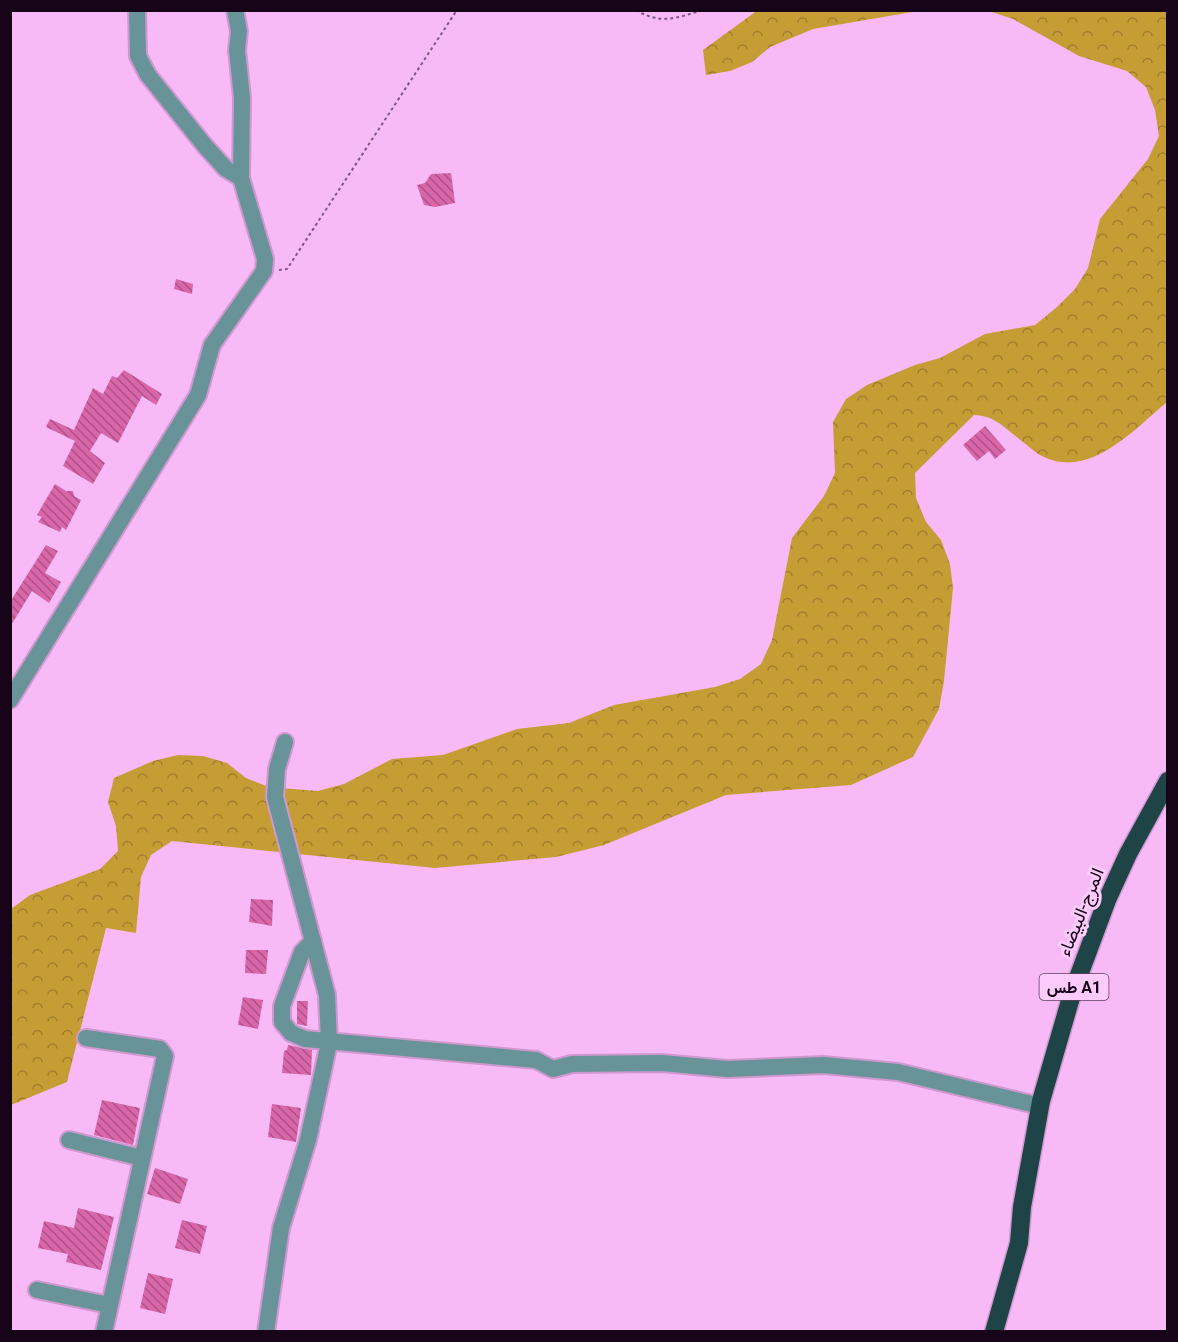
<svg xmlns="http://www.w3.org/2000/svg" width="1178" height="1342" font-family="Roboto,Vazirmatn,sans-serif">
	<defs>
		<pattern id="forest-crowns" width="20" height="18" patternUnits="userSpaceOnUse" patternTransform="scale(1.5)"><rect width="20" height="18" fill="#c69d35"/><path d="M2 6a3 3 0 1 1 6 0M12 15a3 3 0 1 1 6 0" fill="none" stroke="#a07e2c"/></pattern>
		<pattern id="building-back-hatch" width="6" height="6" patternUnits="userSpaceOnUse" patternTransform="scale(1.5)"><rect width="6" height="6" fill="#d866a9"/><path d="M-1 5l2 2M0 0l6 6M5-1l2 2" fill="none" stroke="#ae5289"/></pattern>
	</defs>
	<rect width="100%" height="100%" fill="#f7baf7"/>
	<g fill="url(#forest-crowns)">
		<path d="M758 10H918V11L813 29 770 47 752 62 730 71 706 75 703 50Z"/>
		<path d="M989 11H1167V402C1135 429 1090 479 1044 457 1035 453 1026 444 1018 438 1002 426 995 416 974 415L915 473 916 498 926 522 941 540 950 564 953 588 944 681 939 709 913 757 851 785 726 795 604 845 556 857 435 868 172 841 151 855 141 877 136 933 106 928 67 1082 11 1105V909L30 895 100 869 118 851 116 826 108 802 114 778 153 761 178 755 203 756 227 763 246 778 269 787 318 791 344 784 392 759 443 755 517 729 569 723 614 705 715 687 740 679 761 664 772 640 792 538 824 496 835 473 833 422 846 399 867 385 915 365 940 358 985 334 1035 325 1057 307 1075 289 1088 268 1100 219 1148 159 1159 136 1155 110 1146 87 1127 71 1079 56 1013 19Z"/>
	</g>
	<g fill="url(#building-back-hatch)">
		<path d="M451 173 455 203 435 207 424 205 417 185 425 183 431 174Z"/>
		<path d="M176 279 193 284 192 294 174 289Z"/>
		<path d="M124 370 162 394 156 405 142 396 118 443 101 433 90 451 105 463 93 484 63 466 75 441 46 427 50 419 74 430 93 388 103 394 112 376 117 378Z"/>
		<path d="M985 426 1006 450 995 459 989 451 977 461 963 445Z"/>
		<path d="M55 484 66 491H73L74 496 81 500 66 530 62 527 60 532 38 522 42 517 37 515Z"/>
		<path d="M46 545 58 551 45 573 61 582 49 603 32 591 10 627V602Z"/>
		<path d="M251 899 273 900 272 926 249 922Z"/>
		<path d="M246 950H268L266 974 245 973Z"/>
		<path d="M243 997 263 1000 258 1029 238 1025Z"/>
		<path d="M297 1001H308L307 1026 297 1024Z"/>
		<path d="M288 1045 312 1050 311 1075 282 1073 284 1051 287 1050Z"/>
		<path d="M102 1100 140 1108 133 1145 94 1135Z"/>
		<path d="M272 1104 301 1108 296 1142 268 1137Z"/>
		<path d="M155 1168 188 1179 180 1204 147 1194Z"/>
		<path d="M78 1208 114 1217 101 1270 66 1262 68 1254 38 1248 44 1221 74 1228Z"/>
		<path d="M182 1220 207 1226 200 1254 175 1248Z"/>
		<path d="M148 1273 173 1279 165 1314 140 1308Z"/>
	</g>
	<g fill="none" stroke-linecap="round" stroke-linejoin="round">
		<defs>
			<g id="minor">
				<path d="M137 10 138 56 148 75 205 146 226 169 241 178"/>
				<path d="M10 700 198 395 212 345 264 271 265 259 241 178 242 98 237 50 239 31 235 10"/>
				<path d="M313 941 302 952 282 1006V1022L291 1033 305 1039 536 1060 553 1069 572 1064 662 1063 727 1069 823 1065 898 1072 1040 1106"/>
				<path d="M86 1038 160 1049 165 1056 104 1332"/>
				<path d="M69 1140 142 1158"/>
				<path d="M37 1290 109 1305"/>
				<path d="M266 1332 281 1228 308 1140 329 1043 327 995 275 797 277 769 285 742"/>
			</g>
			<path id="highway" d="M994 1332 1019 1243 1022 1207 1041 1101 1072 994 1107 900 1128 854 1168 781"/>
		</defs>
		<use href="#minor" stroke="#cf99cf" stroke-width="20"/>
		<use href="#highway" stroke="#cf99cf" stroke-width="21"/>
		<g stroke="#7d577e" stroke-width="2" stroke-dasharray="3 3" stroke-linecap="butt">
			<path d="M636 10C661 25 676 18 703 10"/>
			<path d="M279 270 287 269 457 10"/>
		</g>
		<use href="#minor" stroke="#689499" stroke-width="16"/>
		<use href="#highway" stroke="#1f4448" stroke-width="18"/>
	</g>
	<g text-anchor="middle" stroke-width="6" stroke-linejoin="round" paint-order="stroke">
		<rect fill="#fdccfd" stroke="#5d405d" stroke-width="1.5" x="1039.5" y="974" width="69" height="26" rx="4.5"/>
		<g font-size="16" font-weight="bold" fill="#180419">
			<text x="1074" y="993">طس A1</text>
		</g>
		<g font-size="18" fill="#180419" stroke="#fdccfd">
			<text transform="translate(1081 912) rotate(-68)" y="6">المرج-البيضاء</text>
		</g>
	</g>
	<rect width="1178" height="1342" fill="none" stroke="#180419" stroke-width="24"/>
</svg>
